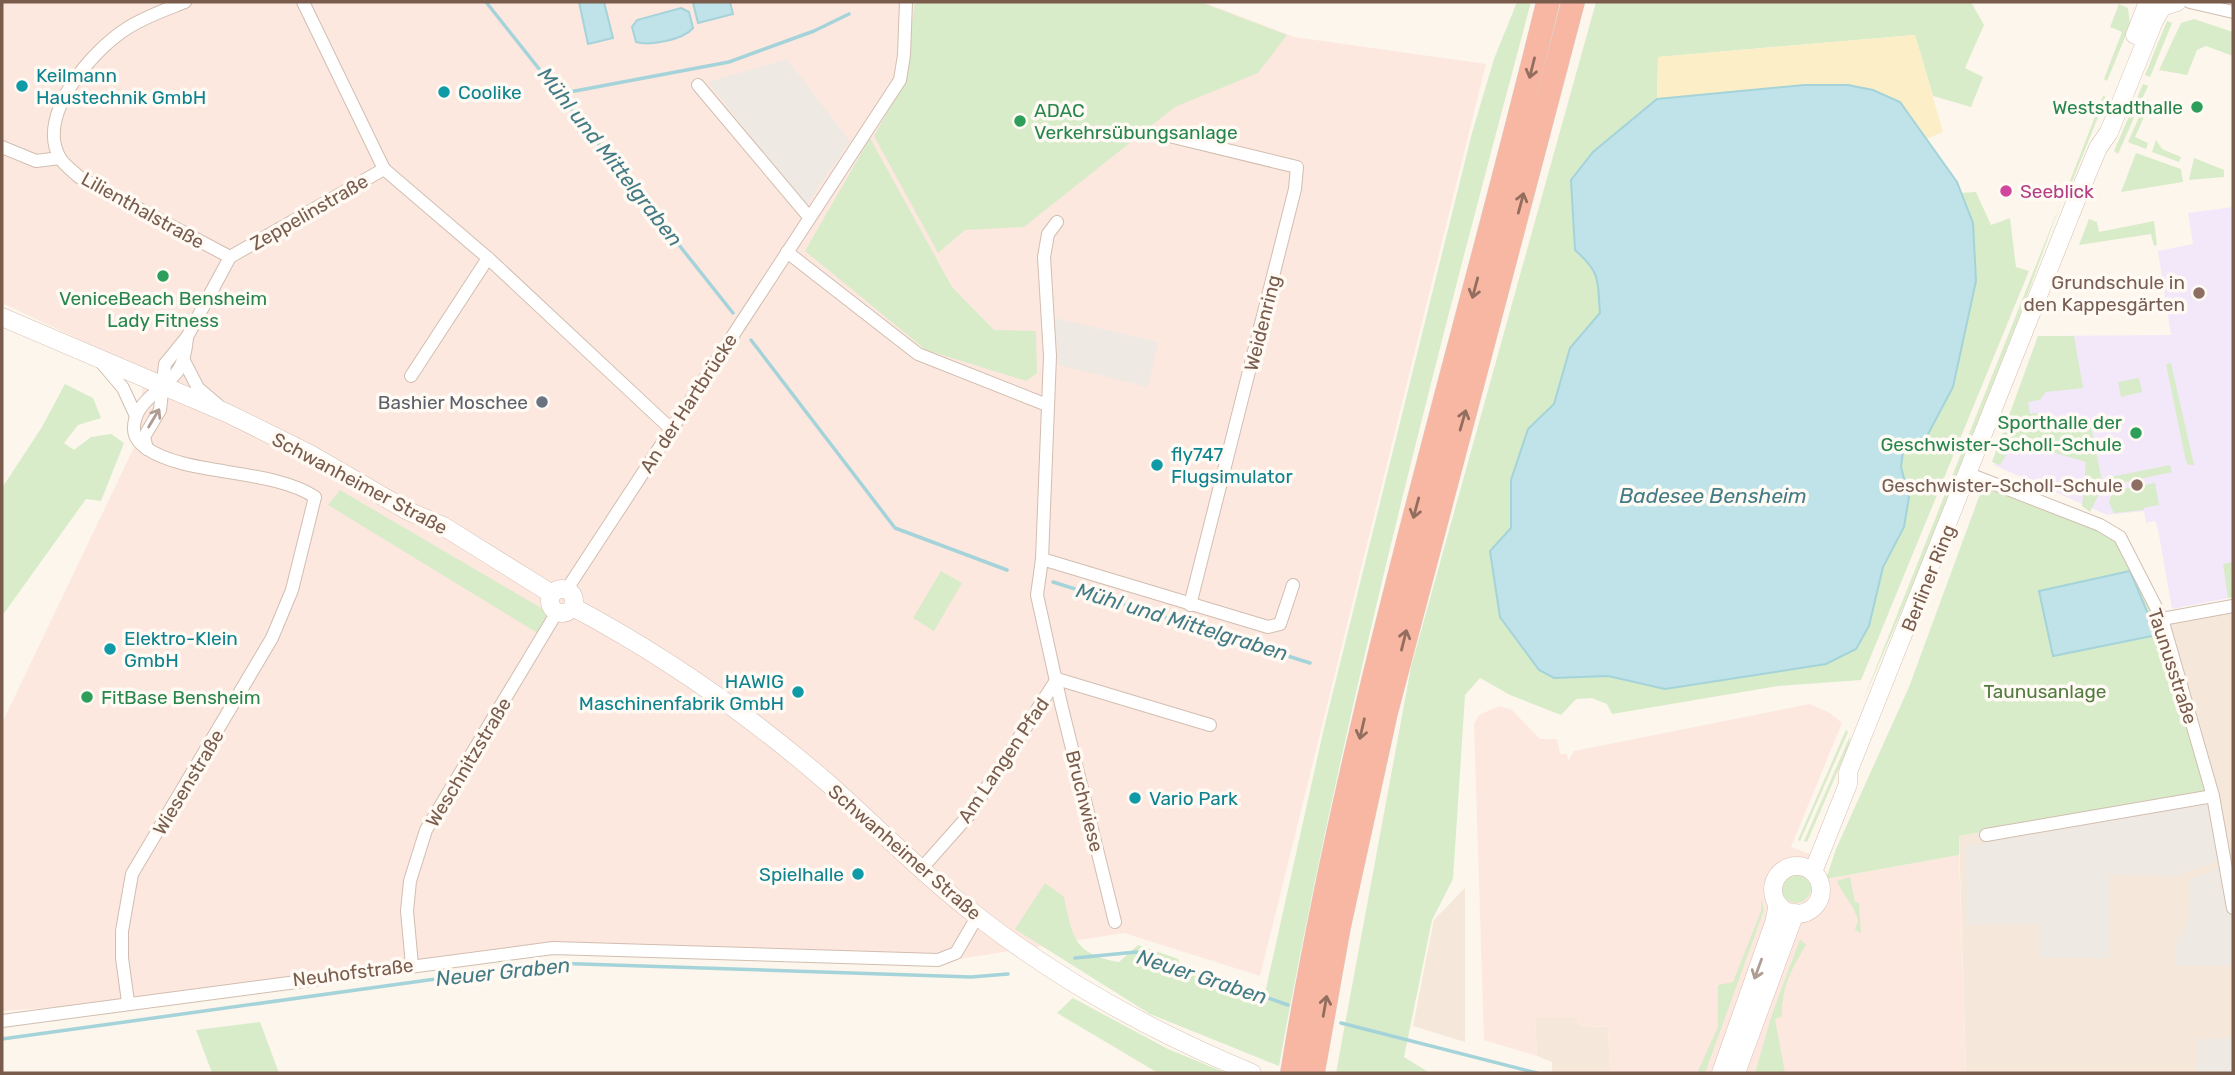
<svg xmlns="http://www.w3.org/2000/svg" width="2235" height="1075" font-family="Rubik,sans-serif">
	<rect width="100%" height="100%" fill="#fdf6ec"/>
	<g fill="#f5e8da">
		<path d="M2233 602V1073H1966L1959 836 2206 792 2157 617Z"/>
		<path d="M1465 888V1042L1413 1026 1434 920Z"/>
		<path d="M1535 1017H1577L1578 1026 1608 1027 1610 1073H1552V1062L1537 1056Z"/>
	</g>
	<g fill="#fde8e0">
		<path d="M2 2H1203L1294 37 1486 64 1260 976 1124 933 953 960 552 943 120 1003 2 1011V723L138 439 144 370 2 303Z"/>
		<path d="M1810 704 1830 713 1842 723 1791 847 1813 855 1827 879 1959 855 1966 1073H1610L1608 1027 1578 1026 1577 1017H1535L1537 1056 1484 1040 1474 724 1479 715 1499 706 1512 710 1540 739H1557L1560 754H1567L1568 761 1574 751Z"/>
	</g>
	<g fill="#efe9e4">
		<path d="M787 59 850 141 806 206 708 82Z"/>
		<path d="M1055 318 1158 342 1148 387 1058 365Z"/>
		<path d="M2208 803 2219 861 2174 876 2109 875 2110 958H2039L2038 924 1966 925 1965 846Z"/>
		<path d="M2221 867 2233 933V966H2176V941L2188 923 2190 879Z"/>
		<path d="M2233 1038V1073H2198V1039Z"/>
	</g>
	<path fill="#f3e8fa" d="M2233 207V597L2172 609 2158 529 2155 521 2146 523 2144 511 2107 515 1994 465 2038 336 2171 335 2158 251 2193 244 2188 213Z"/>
	<g fill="#d8ecc9">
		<path d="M915 2H1200L1287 35 1258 73 1175 107 1024 227 965 230 938 253 874 136 904 83Z"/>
		<path d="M1517 2H1531C1437 354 1344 707 1279 1066L1150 1014 1015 929 1045 883 1064 897C1073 937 1073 954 1119 962L1138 945 1178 959 1183 969 1265 993 1324 728 1472 133 1494 59Z"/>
		<path d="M1596 2H1971L1984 25 1965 68 1983 77 1971 107 1933 96 1915 35 1658 57 1657 99 1593 152 1575 250C1602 274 1597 280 1600 313L1570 348 1554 404 1528 429 1511 480V528L1554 678 1608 676 1666 689 1826 664 1869 626 1883 567 1904 527 1909 497 1901 467 1904 444 1973 223 1960 193 1976 192 1991 225 2010 218 2016 267 2029 271 1861 680 1778 686 1612 714 1607 704 1592 698 1576 699 1561 715 1510 695 1480 678 1465 695 1453 879 1432 920 1404 1057 1430 1073H1336L1411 667Z"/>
		<path d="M2119 4 2128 8 2130 25 2107 81 2104 79 2122 32 2110 27Z"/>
		<path d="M2194 19 2233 32V56L2206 46 2197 50 2187 75 2159 70 2181 23Z"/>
		<path d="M2167 21 2172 23 2150 77 2145 75Z"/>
		<path d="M2143 84 2148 86 2118 154 2114 151Z"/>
		<path d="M2103 96 2106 97 2070 187 2068 186Z"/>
		<path d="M2147 99 2165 113 2148 108 2135 137 2148 143 2146 149 2128 142Z"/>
		<path d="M870 138 952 287 994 330 1036 331 1037 373 1026 381 926 350 805 251Z"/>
		<path d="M2156 140 2162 149 2181 157 2179 162 2152 152Z"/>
		<path d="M2136 153 2181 169 2183 182 2121 192Z"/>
		<path d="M2194 158 2224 170V177L2189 180Z"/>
		<path d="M2061 202 2019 318 1923 561 1862 703Z"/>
		<path d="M2089 219 2097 222 2099 232 2154 221 2157 245 2154 246 2151 234 2079 245Z"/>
		<path d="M2038 336H2074L2083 388 2046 392 2040 400 2028 402 2030 414 2037 413 2041 425 2090 421 2103 486 2090 512 2082 506 2086 462 2015 441 2000 465 1992 462Z"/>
		<path d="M2171 363 2194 465H2189L2186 462 2166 364Z"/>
		<path d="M2139 378 2142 392 2121 397 2118 382Z"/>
		<path d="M65 384 93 398 101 418 78 425 64 443 74 450 91 437 111 434 124 443 101 501 86 499 2 616V488L42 427Z"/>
		<path d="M2170 465 2172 472 2108 486 2105 478Z"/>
		<path d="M2155 483 2159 505 2144 508V510L2114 513 2109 503 2112 491Z"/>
		<path d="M1983 486 2120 537 2153 602 2206 792 1959 836V855L1826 879 1836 849 1909 687Z"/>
		<path d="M340 490 543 609 546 616 539 634 328 505Z"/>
		<path d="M2233 562V597L2228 598 2223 564Z"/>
		<path d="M941 571 962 583 934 631 913 618Z"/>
		<path d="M1846 730 1848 732 1800 841 1798 840Z"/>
		<path d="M1850 736 1849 745 1807 842 1804 841Z"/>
		<circle cx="1796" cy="888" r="15"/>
		<path d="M1850 877 1855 902 1859 903 1861 933 1855 930 1858 921C1854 904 1843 896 1837 881Z"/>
		<path d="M1761 898 1764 910 1705 1073H1697L1718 1027V985L1733 982 1761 911Z"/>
		<path d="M1800 939 1806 945C1792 968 1781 988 1782 1016L1775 1019 1785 1073H1755L1772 1014Z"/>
		<path d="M1073 998 1168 1049 1226 1073H1158L1057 1013Z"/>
		<path d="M260 1022 279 1073H212L196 1030Z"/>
	</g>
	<path fill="#fcefc7" d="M1915 35 1943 132 1926 139 1900 102 1804 85 1657 99 1658 57Z"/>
	<g fill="#bfe3e8" stroke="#a5d3da" stroke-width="2">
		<path d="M579 2H604L613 38 588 44Z"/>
		<path d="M699 2H730L733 14 698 23 693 3Z"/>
		<path d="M681 8 689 12 693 28C683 40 650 46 636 42L632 27 637 20Z"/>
		<path d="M1804 85H1848L1873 90 1900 102 1957 182 1973 223 1976 281 1953 387 1927 436 1904 444 1901 467 1909 497 1904 527 1883 567 1869 626 1856 649 1826 664 1665 689 1608 676 1554 678 1539 670 1500 617 1490 551 1511 528V480L1528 429 1554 404 1570 348 1600 313C1597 280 1602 274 1575 250L1571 180 1593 152 1657 99Z"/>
		<path d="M2130 571 2157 635 2053 656 2039 591Z"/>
	</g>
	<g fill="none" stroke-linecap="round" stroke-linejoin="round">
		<g stroke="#a5d3da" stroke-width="3.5">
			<path d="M486 2 733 313"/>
			<path d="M559 94 729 62 814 31 849 14"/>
			<path d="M751 340 895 528 1007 570"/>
			<path d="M1053 582 1310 663"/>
			<path d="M1075 958 1136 952 1288 1005"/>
			<path d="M1341 1023 1537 1073"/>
			<path d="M2 1039 551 963 971 977 1008 974"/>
		</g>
		<defs>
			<g id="street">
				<path d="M185 2C165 10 144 17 126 29 93 50 35 115 60 158 64 165 74 172 79 177L230 257"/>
				<path d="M303 2 384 169"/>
				<path d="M2190 2 2233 12"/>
				<path d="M698 85 809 217"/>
				<path d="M1169 136 1297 167 1295 189 1190 605"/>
				<path d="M2 147 36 161 60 158"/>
				<path d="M1057 222 1048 234 1044 257 1050 356 1042 559 1037 595 1061 704 1115 922"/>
				<path d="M787 252 918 354 1047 405"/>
				<path d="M183 359 198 388 218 405"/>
				<path d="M101 362 123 388 136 416"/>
				<path d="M411 376 488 258"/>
				<path d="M147 449 144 437 160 410 165 364 187 337 230 257 384 169 488 258 671 429"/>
				<path d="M1969 474 2100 525 2120 537 2162 619 2213 796 2233 908"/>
				<path d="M1042 559 1268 627 1280 624 1293 585"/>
				<path d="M567 589 900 80 904 55 906 2"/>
				<path d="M2162 619 2233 606"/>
				<path d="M1057 679 1210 725"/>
				<path d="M1986 835 2213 796"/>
				<path d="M922 868 969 815 1057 679"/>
				<path d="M412 965 407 911 410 881 426 830 557 612"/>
				<path d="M128 1002 122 958V931L132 874 272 638 292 590 315 497C271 468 186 476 146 448 135 440 132 432 135 420 140 399 164 389 177 372 184 363 186 349 187 337"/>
				<path d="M2 1021 553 948 938 960 956 953 977 917"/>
			</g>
			<g id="secondary">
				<path d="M2151 4 2162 7 2177 2"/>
				<path d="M2135 35 2148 2"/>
				<path d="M2 317 229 414 310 454 408 511 443 526 552 594"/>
				<circle cx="562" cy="601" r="12"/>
				<path d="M573 607C665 656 752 717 830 785 880 830 927 878 981 919 1065 984 1155 1033 1252 1073"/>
				<circle cx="1797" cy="890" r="24"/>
				<path d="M1813 872 1848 784V772L2077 198 2098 148 2109 132 2154 21 2162 7"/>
				<path d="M1721 1073 1774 923 1778 904"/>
				<path d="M1736 1073 1795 913"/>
			</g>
			<g id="highway">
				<path d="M1292 1073C1351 710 1461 358 1548 2"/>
				<path d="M1313 1073 1339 927 1386 713 1573 2"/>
			</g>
		</defs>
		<use href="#street" stroke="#d1beb0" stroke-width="14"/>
		<use href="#secondary" stroke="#d6c0b0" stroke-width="19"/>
		<use href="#highway" stroke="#dad1cd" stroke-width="24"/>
		<use href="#street" stroke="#fff" stroke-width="12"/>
		<use href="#secondary" stroke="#fff" stroke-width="18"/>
		<use href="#highway" stroke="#f7b7a3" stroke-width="23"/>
	</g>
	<defs><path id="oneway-shaft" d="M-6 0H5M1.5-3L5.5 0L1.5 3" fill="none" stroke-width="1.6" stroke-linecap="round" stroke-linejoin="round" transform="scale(1.75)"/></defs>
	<g stroke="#936e5e">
		<use href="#oneway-shaft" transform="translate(1532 68) rotate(104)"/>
		<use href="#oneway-shaft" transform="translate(1521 203) rotate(-75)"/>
		<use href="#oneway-shaft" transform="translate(1475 288) rotate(105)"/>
		<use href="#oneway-shaft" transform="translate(1463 420) rotate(-74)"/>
		<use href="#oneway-shaft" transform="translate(1416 508) rotate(105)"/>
		<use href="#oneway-shaft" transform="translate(1404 640) rotate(-76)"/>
		<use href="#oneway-shaft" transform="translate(1362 729) rotate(103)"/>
		<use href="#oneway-shaft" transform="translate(1325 1006) rotate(-80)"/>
	</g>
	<g stroke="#af9d94">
		<use href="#oneway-shaft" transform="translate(154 418) rotate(-59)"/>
		<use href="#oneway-shaft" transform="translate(1758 969) rotate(110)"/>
	</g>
	<g fill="#0f9aa8" stroke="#fffaf3" stroke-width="2.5">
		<circle cx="22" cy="86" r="7"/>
		<circle cx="444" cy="92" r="7"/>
		<circle cx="1157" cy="465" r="7"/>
		<circle cx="110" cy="649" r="7"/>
		<circle cx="798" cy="692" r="7"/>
		<circle cx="1135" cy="798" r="7"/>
		<circle cx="858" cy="874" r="7"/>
	</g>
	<g fill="#2e9e5b" stroke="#fffaf3" stroke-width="2.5">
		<circle cx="2197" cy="107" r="7"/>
		<circle cx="1020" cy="121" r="7"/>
		<circle cx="163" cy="276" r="7"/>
		<circle cx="2136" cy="433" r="7"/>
		<circle cx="87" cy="697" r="7"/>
	</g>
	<circle fill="#d1479c" stroke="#fffaf3" stroke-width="2.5" cx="2006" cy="191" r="7"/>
	<g fill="#8d6e63" stroke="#fffaf3" stroke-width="2.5">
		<circle cx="2199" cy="293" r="7"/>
		<circle cx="2137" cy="485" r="7"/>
	</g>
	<circle fill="#6b7280" stroke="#fffaf3" stroke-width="2.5" cx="542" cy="402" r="7"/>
	<g text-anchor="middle" stroke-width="7" stroke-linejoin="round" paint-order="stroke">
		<g font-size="19" fill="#0d838f" stroke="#fffaf3" text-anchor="start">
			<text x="36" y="82">Keilmann<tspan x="36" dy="22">Haustechnik GmbH</tspan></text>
			<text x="458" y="99">Coolike</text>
			<text x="1171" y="461">fly747<tspan x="1171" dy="22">Flugsimulator</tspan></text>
			<text x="124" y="645">Elektro-Klein<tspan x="124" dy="22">GmbH</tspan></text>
			<text x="784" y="688" text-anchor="end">HAWIG<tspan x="784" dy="22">Maschinenfabrik GmbH</tspan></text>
			<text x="1149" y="805">Vario Park</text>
			<text x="844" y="881" text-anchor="end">Spielhalle</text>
		</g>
		<g font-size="19" fill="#27864d" stroke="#fffaf3" text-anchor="end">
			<text x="2183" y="114">Weststadthalle</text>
			<text x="1034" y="117" text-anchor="start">ADAC<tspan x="1034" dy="22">Verkehrsübungsanlage</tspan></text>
			<text x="163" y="305" text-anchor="middle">VeniceBeach Bensheim<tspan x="163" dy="22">Lady Fitness</tspan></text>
			<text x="2122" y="429">Sporthalle der<tspan x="2122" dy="22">Geschwister-Scholl-Schule</tspan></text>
			<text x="101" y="704" text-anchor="start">FitBase Bensheim</text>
		</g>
		<g font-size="19" fill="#b23c85" stroke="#fffaf3" text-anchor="start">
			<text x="2020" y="198">Seeblick</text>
		</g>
		<g font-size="19" fill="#7a5c4d" stroke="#fffaf3">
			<text transform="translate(143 210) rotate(29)" y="7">Lilienthalstraße</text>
			<text transform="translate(309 212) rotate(-30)" y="7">Zeppelinstraße</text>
			<text transform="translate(1262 323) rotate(-76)" y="7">Weidenring</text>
			<text transform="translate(688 403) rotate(-57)" y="7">An der Hartbrücke</text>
			<text transform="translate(360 483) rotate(28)" y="7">Schwanheimer Straße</text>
			<text transform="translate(1928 578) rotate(-68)" y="7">Berliner Ring</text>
			<text transform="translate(2173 666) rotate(72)" y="7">Taunusstraße</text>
			<text transform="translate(1003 760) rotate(-56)" y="7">Am Langen Pfad</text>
			<text transform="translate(468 762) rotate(-59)" y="7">Weschnitzstraße</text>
			<text transform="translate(188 782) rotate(-59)" y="7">Wiesenstraße</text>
			<text transform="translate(1085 801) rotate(76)" y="7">Bruchwiese</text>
			<text transform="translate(905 852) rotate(41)" y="7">Schwanheimer Straße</text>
			<text transform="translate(353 972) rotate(-7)" y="7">Neuhofstraße</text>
		</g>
		<g font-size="19" fill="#785e54" stroke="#fffaf3" text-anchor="end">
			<text x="2185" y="289">Grundschule in<tspan x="2185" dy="22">den Kappesgärten</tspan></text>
			<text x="2123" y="492">Geschwister-Scholl-Schule</text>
		</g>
		<g font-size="19" fill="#5b616d" stroke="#fffaf3" text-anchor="end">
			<text x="528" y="409">Bashier Moschee</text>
		</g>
		<g font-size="19" fill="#537a41" stroke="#fffaf3">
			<text x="2045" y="698">Taunusanlage</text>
		</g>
		<g font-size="21" font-style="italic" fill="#437c86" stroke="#fffaf3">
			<text transform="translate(610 157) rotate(52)" y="7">Mühl und Mittelgraben</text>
			<text x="1713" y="503">Badesee Bensheim</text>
			<text transform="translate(1182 622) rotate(17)" y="7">Mühl und Mittelgraben</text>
			<text transform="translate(503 972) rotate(-6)" y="7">Neuer Graben</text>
			<text transform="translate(1202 977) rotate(18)" y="7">Neuer Graben</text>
		</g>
	</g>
	<rect width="2235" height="1075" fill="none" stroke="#7a5c4d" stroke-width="7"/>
</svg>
